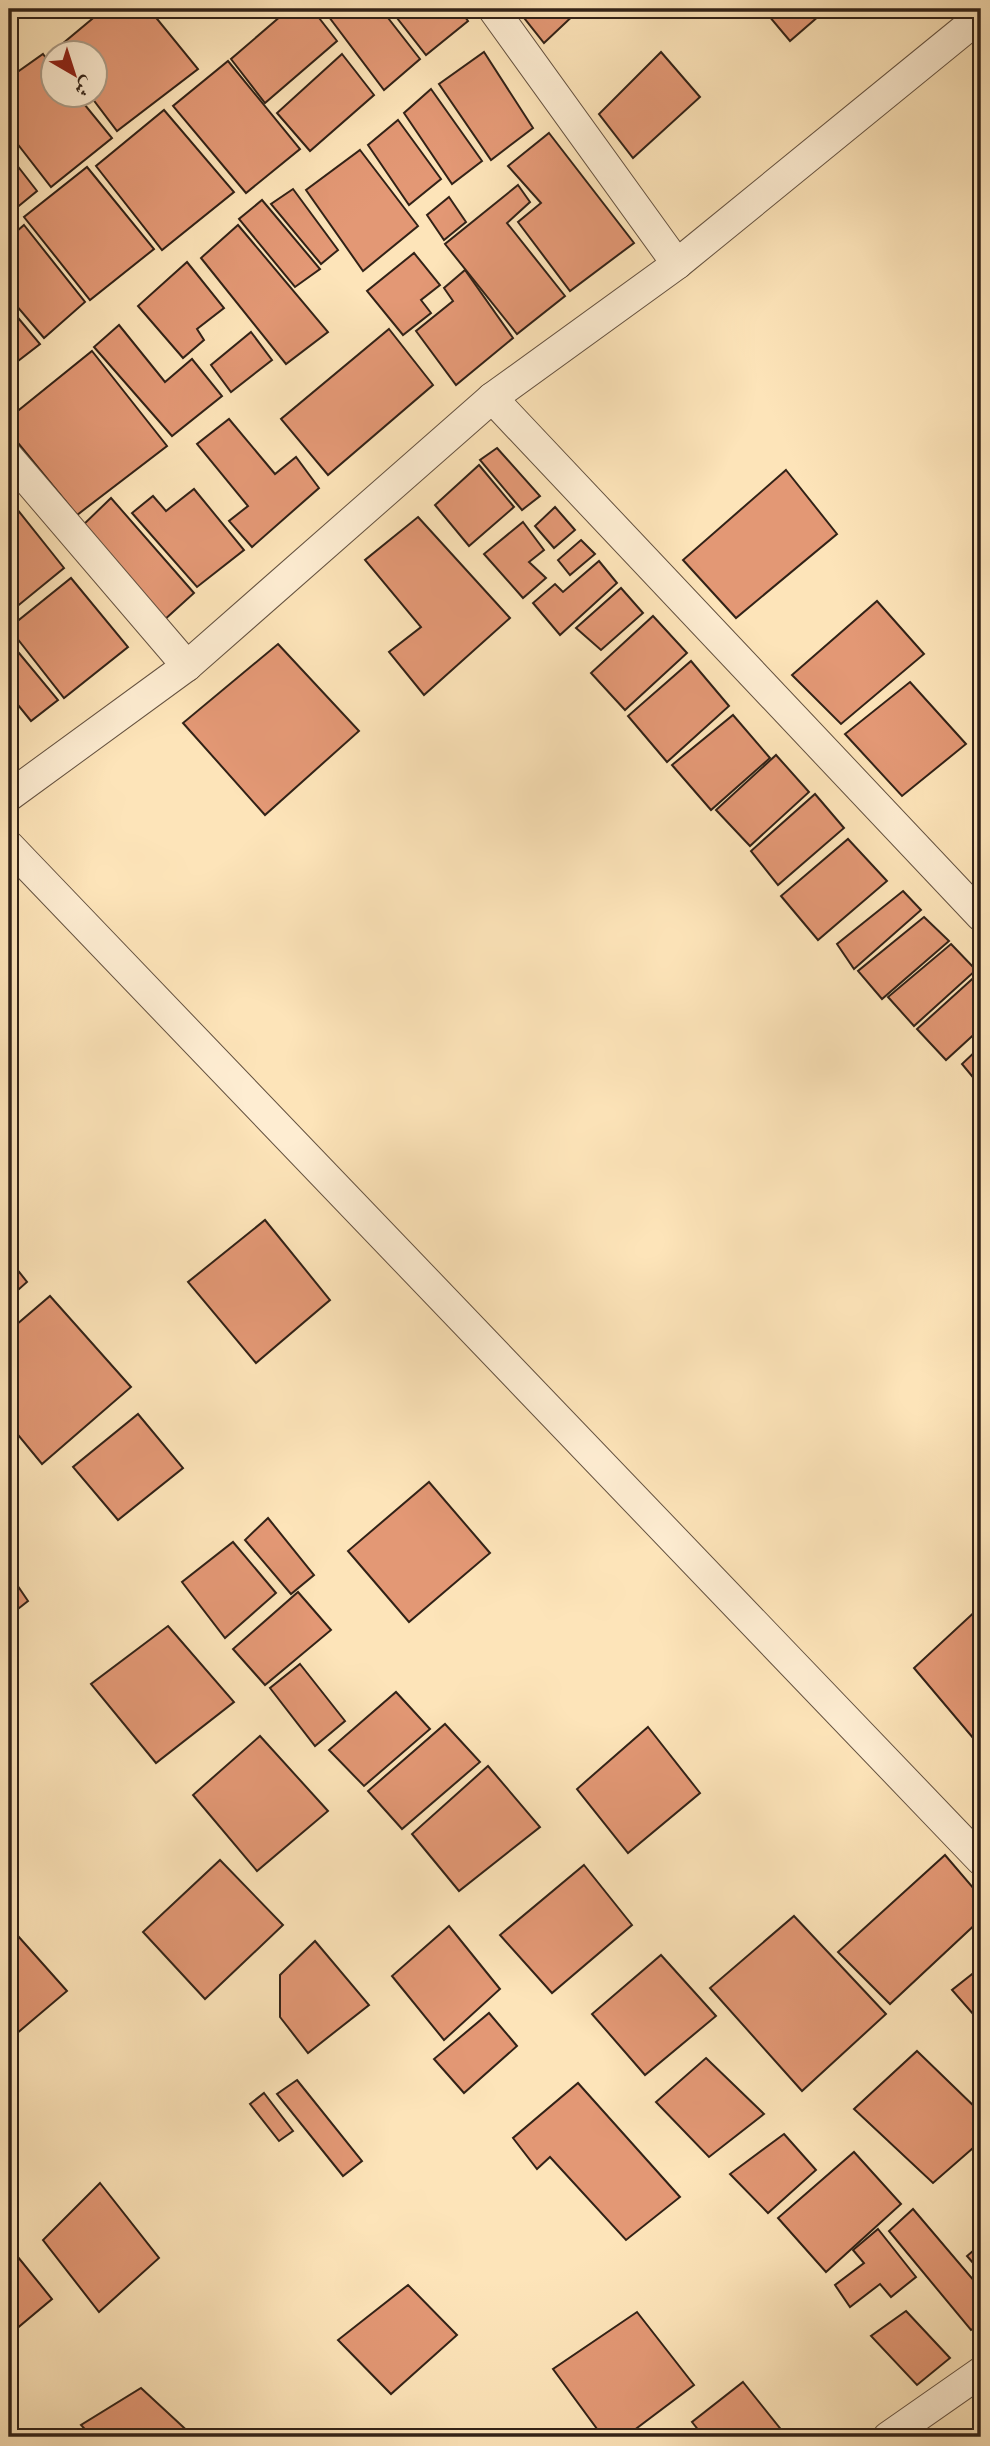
<svg xmlns="http://www.w3.org/2000/svg" width="990" height="2446" font-family="'IM FELL DW Pica',Amiri,serif">
	<rect width="100%" height="100%" fill="#fde4b9"/>
	<filter id="stains"><feTurbulence type="fractalNoise" baseFrequency=".00286" numOctaves="4"/><feColorMatrix values="0 0 0 0 .2 0 0 0 0 .09 0 0 0 0 .02 0 0 0 .5 -.17"/></filter>
	<radialGradient id="worn" r=".72"><stop offset=".6" stop-color="#630" stop-opacity="0"/><stop offset="1" stop-color="#630" stop-opacity=".3"/></radialGradient>
	<g fill="#e39875" stroke="#322217" stroke-width="2">
		<path d="M104 9H149L198 69 117 131 89 94H94V52L55 50Z"/>
		<path d="M289 9H312L337 41 265 103 231 59Z"/>
		<path d="M323 9H381L420 59 384 90Z"/>
		<path d="M390 9H459L468 21 426 55Z"/>
		<path d="M536 9H578L579 10 544 43 525 19Z"/>
		<path d="M763 9H827L790 41Z"/>
		<path d="M484 52 533 128 491 160 439 84Z"/>
		<path d="M661 52 700 97 633 158 599 114Z"/>
		<path d="M43 54 52 66V94H76L112 138 51 187 9 133V78Z"/>
		<path d="M342 54 374 95 310 151 277 113Z"/>
		<path d="M228 61 300 149 246 193 173 106Z"/>
		<path d="M431 89 482 161 452 184 404 113Z"/>
		<path d="M164 110 234 192 162 250 96 166Z"/>
		<path d="M398 120 441 179 409 205 368 145Z"/>
		<path d="M549 133 634 243 570 291 518 222 541 203 508 166Z"/>
		<path d="M360 150 418 226 363 271 306 190Z"/>
		<path d="M9 155 37 191 9 214Z"/>
		<path d="M87 167 154 249 90 300 24 217Z"/>
		<path d="M518 185 530 202 507 223 565 296 517 334 445 244Z"/>
		<path d="M293 189 338 250 321 264 271 204Z"/>
		<path d="M449 197 466 222 444 240 427 215Z"/>
		<path d="M262 200 320 269 295 287 239 219Z"/>
		<path d="M24 225 85 302 44 338 9 297V238Z"/>
		<path d="M238 225 328 332 286 364 201 258Z"/>
		<path d="M414 253 440 285 421 300 431 313 403 335 367 291Z"/>
		<path d="M187 262 224 308 197 329 204 340 183 358 138 306Z"/>
		<path d="M465 270 513 338 456 385 416 331 453 301 444 288Z"/>
		<path d="M9 307 40 344 9 368Z"/>
		<path d="M119 325 165 382 192 359 222 396 172 436 94 347Z"/>
		<path d="M389 329 433 385 328 475 281 419Z"/>
		<path d="M251 332 272 360 231 392 211 365Z"/>
		<path d="M92 351 167 446 77 515 9 432V418Z"/>
		<path d="M229 419 275 474 296 457 319 488 252 547 229 521 248 506 197 444Z"/>
		<path d="M497 448 540 496 522 510 480 460Z"/>
		<path d="M479 465 514 507 469 546 435 505Z"/>
		<path d="M786 470 837 534 736 618 683 560Z"/>
		<path d="M194 489 244 550 197 587 132 513 153 496 166 511Z"/>
		<path d="M111 498 194 593 163 621 82 526Z"/>
		<path d="M9 499 64 568 9 613Z"/>
		<path d="M555 507 575 530 554 548 535 526Z"/>
		<path d="M418 517 510 618 424 695 389 652 421 627 365 560Z"/>
		<path d="M523 522 544 550 529 562 546 578 523 598 484 554Z"/>
		<path d="M581 540 595 554 570 575 558 560Z"/>
		<path d="M599 561 617 583 560 635 533 603 555 584 563 592Z"/>
		<path d="M71 578 128 647 64 698 9 628Z"/>
		<path d="M621 588 643 613 601 650 576 628Z"/>
		<path d="M877 601 924 654 841 724 792 675Z"/>
		<path d="M653 616 687 653 625 710 591 673Z"/>
		<path d="M9 641 58 700 31 721 9 694Z"/>
		<path d="M278 644 359 731 265 815 183 723Z"/>
		<path d="M691 661 729 706 667 762 628 716Z"/>
		<path d="M910 682 966 744 902 796 845 734Z"/>
		<path d="M733 715 770 758 711 810 672 765Z"/>
		<path d="M776 755 809 792 750 846 716 810Z"/>
		<path d="M815 794 844 828 778 885 751 851Z"/>
		<path d="M848 839 887 881 818 940 781 896Z"/>
		<path d="M903 891 921 910 854 969 837 944Z"/>
		<path d="M924 917 949 941 882 999 858 971Z"/>
		<path d="M951 944 976 970 914 1026 888 997Z"/>
		<path d="M980 972 981 1028 946 1060 917 1029Z"/>
		<path d="M981 1046V1087L962 1064Z"/>
		<path d="M265 1220 330 1300 256 1363 188 1282Z"/>
		<path d="M9 1259 27 1282 9 1298Z"/>
		<path d="M50 1296 131 1387 42 1464 9 1424V1331Z"/>
		<path d="M138 1414 183 1468 118 1520 73 1467Z"/>
		<path d="M429 1482 490 1553 409 1622 348 1551Z"/>
		<path d="M268 1518 314 1575 291 1594 245 1540Z"/>
		<path d="M233 1542 276 1593 225 1638 182 1582Z"/>
		<path d="M9 1573 28 1601 9 1616Z"/>
		<path d="M298 1592 331 1630 265 1685 233 1649Z"/>
		<path d="M981 1606V1743L979 1745 914 1668Z"/>
		<path d="M168 1626 234 1702 156 1763 91 1684Z"/>
		<path d="M300 1664 345 1721 315 1746 270 1688Z"/>
		<path d="M396 1692 430 1729 364 1786 329 1750Z"/>
		<path d="M445 1724 480 1762 402 1829 368 1791Z"/>
		<path d="M648 1727 700 1793 628 1853 577 1789Z"/>
		<path d="M260 1736 328 1811 257 1871 193 1795Z"/>
		<path d="M488 1766 540 1827 459 1891 412 1834Z"/>
		<path d="M945 1855 981 1897V1919L890 2004 838 1952Z"/>
		<path d="M220 1860 283 1925 205 1999 143 1932Z"/>
		<path d="M584 1865 632 1925 552 1993 500 1935Z"/>
		<path d="M794 1916 886 2014 802 2091 710 1988Z"/>
		<path d="M449 1926 500 1989 444 2040 392 1976Z"/>
		<path d="M18 1936 67 1991 9 2040V1944Z"/>
		<path d="M315 1941 369 2005 308 2053 280 2017V1975Z"/>
		<path d="M661 1955 716 2016 645 2075 592 2014Z"/>
		<path d="M981 1967V2023L952 1990Z"/>
		<path d="M489 2013 517 2046 464 2093 434 2059Z"/>
		<path d="M917 2051 981 2113V2141L933 2183 854 2109Z"/>
		<path d="M706 2058 764 2114 709 2157 656 2102Z"/>
		<path d="M297 2080 362 2161 343 2176 277 2094Z"/>
		<path d="M578 2083 680 2197 626 2240 550 2157 537 2169 513 2138Z"/>
		<path d="M264 2093 293 2131 279 2141 250 2104Z"/>
		<path d="M784 2134 816 2170 768 2213 730 2174Z"/>
		<path d="M854 2152 901 2204 826 2272 778 2218Z"/>
		<path d="M100 2183 159 2258 99 2312 43 2240Z"/>
		<path d="M913 2209 981 2289V2323L971 2330 889 2231Z"/>
		<path d="M878 2229 916 2277 891 2297 880 2284 850 2307 835 2285 864 2263 853 2250Z"/>
		<path d="M981 2244V2272L967 2256Z"/>
		<path d="M9 2246 52 2299 9 2335Z"/>
		<path d="M408 2285 457 2335 391 2394 338 2340Z"/>
		<path d="M906 2311 950 2358 917 2385 871 2336Z"/>
		<path d="M637 2312 694 2385 625 2437H603L553 2369Z"/>
		<path d="M743 2382 787 2437H704L692 2422Z"/>
		<path d="M141 2388 194 2437H92L81 2425Z"/>
	</g>
	<g fill="none" stroke-linecap="round" stroke-linejoin="round">
		<defs>
			<g id="street">
				<path d="M493 9 677 264"/>
				<path d="M492 398 981 916"/>
				<path d="M9 458 187 666"/>
				<path d="M9 796 187 666 492 398 677 264 981 16"/>
				<path d="M9 846 981 1860"/>
				<path d="M888 2437 981 2372"/>
			</g>
		</defs>
		<use href="#street" stroke="#655240" stroke-width="32"/>
		<use href="#street" stroke="#feedd2" stroke-width="30"/>
	</g>
	<rect width="990" height="2446" fill="none" stroke="#fde4b9" stroke-width="35"/>
	<rect x="10" y="10" width="969" height="2425" fill="none" stroke="#322217" stroke-width="3.5"/>
	<rect x="18" y="18" width="955" height="2411" fill="none" stroke="#322217" stroke-width="2"/>
	<g transform="translate(74 74) rotate(141)"><circle r="33" fill="#feedd2" stroke="#ac9c87" stroke-width="2"/>
	<path d="M0-5L12 26L0 18L-12 26Z" fill="#8f2418"/>
	<text y="-10" font-size="19" font-weight="bold" text-anchor="middle" fill="#322217">ش</text>
	</g>
	<rect width="100%" height="100%" filter="url(#stains)"/>
	<rect width="100%" height="100%" fill="url(#worn)"/>
</svg>
